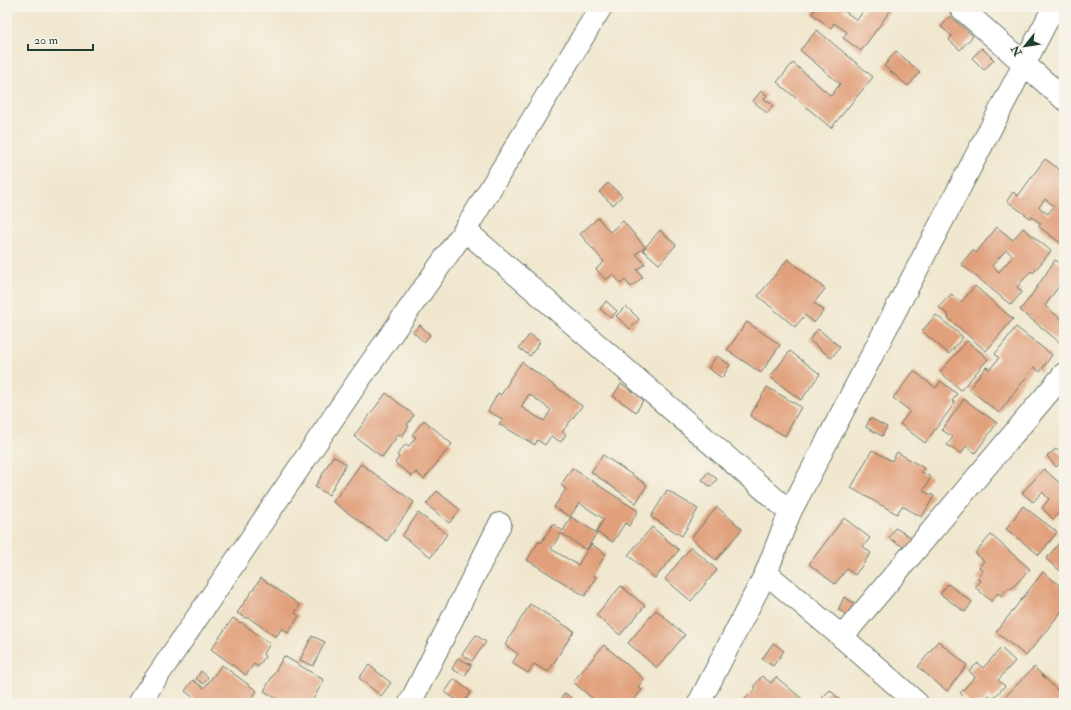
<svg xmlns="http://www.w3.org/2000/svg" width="1071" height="710" font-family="'IM FELL Double Pica',serif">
	<rect width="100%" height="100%" fill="#f7f3e8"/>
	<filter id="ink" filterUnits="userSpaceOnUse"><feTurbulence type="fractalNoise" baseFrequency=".025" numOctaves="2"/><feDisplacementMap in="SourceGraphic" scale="8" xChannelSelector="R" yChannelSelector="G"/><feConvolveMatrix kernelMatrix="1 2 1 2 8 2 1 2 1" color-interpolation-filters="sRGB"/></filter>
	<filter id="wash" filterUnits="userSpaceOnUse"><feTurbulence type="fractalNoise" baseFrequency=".012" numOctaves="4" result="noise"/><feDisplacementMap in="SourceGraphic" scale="16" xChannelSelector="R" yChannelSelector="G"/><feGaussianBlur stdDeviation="0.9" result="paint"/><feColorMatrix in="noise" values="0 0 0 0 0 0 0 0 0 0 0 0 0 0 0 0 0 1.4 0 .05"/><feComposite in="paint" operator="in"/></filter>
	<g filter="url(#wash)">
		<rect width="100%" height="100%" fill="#f0e7ce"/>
		<g id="blocks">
			<g fill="#e1a07b" fill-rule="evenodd">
				<path d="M816 7H846L843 10 857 20 866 7H893L861 51 843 38 847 32 834 23 831 28 812 14Z"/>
				<path d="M950 16 973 36 960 50 949 40 952 36 941 27Z"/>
				<path d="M817 30 873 77 831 128 777 82 793 63 831 96 840 84 800 50Z"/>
				<path d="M982 48 994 60 984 70 972 58Z"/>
				<path d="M896 51 920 72 908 86 884 66Z"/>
				<path d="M761 91 767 95 764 99 773 105 767 113 753 101Z"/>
				<path d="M1045 159 1063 172 1064 170V241L1062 244 1038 226 1041 224 1032 217 1030 218 1007 201 1013 192 1018 196ZM1045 199 1054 206 1048 214 1039 207Z"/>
				<path d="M608 183 622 196 613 205 599 192Z"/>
				<path d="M598 218 610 232 623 221 645 247 636 254 645 264 637 270 643 277 631 287 625 280 621 284 613 274 606 280 596 269 604 262 580 234Z"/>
				<path d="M997 227 1013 240 1023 228 1051 251 1033 273 1031 271 1017 287 1022 292 1011 305 961 264 973 250 976 253ZM1006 250 1013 256 999 272 992 266Z"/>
				<path d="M660 230 676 245 659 264 643 250Z"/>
				<path d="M788 259 825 289 814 303 824 310 814 323 805 315 795 327 758 296Z"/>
				<path d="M1055 260 1064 266V285L1061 283 1045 306 1062 320 1064 317V343L1063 345 1020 310 1031 296Z"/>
				<path d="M975 286 1013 319 986 351 948 318 949 316 939 307 951 294 961 302Z"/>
				<path d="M606 301 617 311 611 318 600 309Z"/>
				<path d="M626 306 639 319 630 329 616 316Z"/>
				<path d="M936 315 963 337 949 354 922 331Z"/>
				<path d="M747 322 780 345 761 373 727 350Z"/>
				<path d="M420 325 430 335 424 342 413 332Z"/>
				<path d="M1016 327 1052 355 1040 372 1034 367 999 413 969 389 986 367 990 369 999 358 995 354Z"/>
				<path d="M818 329 840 347 831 358 809 340Z"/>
				<path d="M530 334 540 342 530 356 519 348Z"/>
				<path d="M967 341 988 359 961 390 940 372Z"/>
				<path d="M790 351 820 374 801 400 770 377Z"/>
				<path d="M717 356 730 365 722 378 708 368Z"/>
				<path d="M522 362 582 406 562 432 566 434 561 442 551 436 545 445 537 440 535 445 499 424 502 419 488 411 498 393 501 395 510 380H509ZM529 394 551 410 544 421 521 407Z"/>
				<path d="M914 371 936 388 941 381 957 394 952 401 955 403 925 443 900 424 910 411 893 398Z"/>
				<path d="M621 384 644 399 636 412 613 396Z"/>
				<path d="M767 387 801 407 785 436 750 416Z"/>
				<path d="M386 393 414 415 407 425 409 426 402 436 399 434 382 457 354 436Z"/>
				<path d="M964 399 997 423 975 453 966 446 961 454 947 445 953 437 942 430Z"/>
				<path d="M870 418 887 427 882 436 866 427Z"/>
				<path d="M424 420 452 444 424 479 416 472 412 476 395 463 399 457 397 455 406 444 409 446 416 437 412 435Z"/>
				<path d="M1056 449 1064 457V460L1056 467 1047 456Z"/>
				<path d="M872 450 892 461 897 452 924 468 921 472 931 477 923 491 934 496 922 517 902 506 897 514 851 488Z"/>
				<path d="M603 455 647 485 636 503 591 472Z"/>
				<path d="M333 456 346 464 329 495 315 487Z"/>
				<path d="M361 464 414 502 387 541 333 502Z"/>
				<path d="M572 468 638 511 629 526 625 523 613 542 596 532 604 519 579 503 570 517 554 507 566 489 561 485Z"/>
				<path d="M1044 469 1064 487V508L1053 519 1042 508 1049 499 1042 492 1033 502 1022 493Z"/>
				<path d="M708 472 717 479 711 487 702 480Z"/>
				<path d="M667 490 698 509 682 536 651 517Z"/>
				<path d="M437 491 460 510 449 523 426 504Z"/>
				<path d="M1023 506 1057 532 1039 555 1006 529Z"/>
				<path d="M717 507 742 529 716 560 691 538Z"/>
				<path d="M418 513 447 534 431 557 402 536Z"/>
				<path d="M571 517 597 533 586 550 561 533 551 549 578 565 591 544 606 554 593 575 596 577 585 596 527 560 539 541 541 543 553 524 563 531Z"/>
				<path d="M844 518 870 538 863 547 871 553 855 575 847 569 835 584 809 564Z"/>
				<path d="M652 527 679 550 655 578 628 555Z"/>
				<path d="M895 528 916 540 910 551 889 538Z"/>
				<path d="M991 535 1030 569 1011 589 1009 587 1001 596 998 593 991 601 975 587 981 581 977 578 983 571 979 567 984 561 975 553Z"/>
				<path d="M1064 537V574L1046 559Z"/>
				<path d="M691 547 717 570 691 601 665 579Z"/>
				<path d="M1043 572 1064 589V608L1026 656 996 632Z"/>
				<path d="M261 578 300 605 295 613 299 616 288 633 282 628 276 637 249 618H246L237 613Z"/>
				<path d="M948 584 972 602 965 612 940 594Z"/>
				<path d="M621 586 645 606 620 635 596 615Z"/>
				<path d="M844 597 856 604 850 616 838 610Z"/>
				<path d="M530 604 574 631 548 672 534 664 528 673 512 663 518 654 505 645Z"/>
				<path d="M656 610 685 635 657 668 628 643Z"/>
				<path d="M233 618 240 623 241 622 270 644 263 654 265 657 258 667 254 664 246 675 211 649Z"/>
				<path d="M476 635 486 642 472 661 462 654Z"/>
				<path d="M312 636 325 642 313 666 300 660Z"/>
				<path d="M938 641 967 665 947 691 918 667Z"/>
				<path d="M773 643 784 651 773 666 762 659Z"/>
				<path d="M604 645 644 679 638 687 642 690 631 703H598L573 682Z"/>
				<path d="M1001 648 1015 661 998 680 1005 686 993 699 989 695 981 703H970L960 693 975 677 969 671 978 663 983 668Z"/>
				<path d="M284 656 324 680 311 703H284L264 691Z"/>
				<path d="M458 658 471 665 465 676 452 669Z"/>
				<path d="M222 665 257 691 248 703H200L185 691 193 680 204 688Z"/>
				<path d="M369 665 391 683 381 696 359 678Z"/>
				<path d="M1034 667 1064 697V703H999Z"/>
				<path d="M201 671 208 677 204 684 196 679Z"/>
				<path d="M762 676 771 683 776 677 807 703H741L756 688 754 686Z"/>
				<path d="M454 679 471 692 463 703H461L445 692Z"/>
				<path d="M830 690 843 703H817Z"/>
				<path d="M565 693 578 703H557Z"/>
			</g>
		</g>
	</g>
	<g filter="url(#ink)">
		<use href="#blocks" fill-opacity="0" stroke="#68786a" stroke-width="1"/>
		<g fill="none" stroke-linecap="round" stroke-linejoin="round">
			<defs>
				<g id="minor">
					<path d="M960 7 1064 99"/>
					<path d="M465 230 790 512"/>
					<path d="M766 573 842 637 917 703"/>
					<path d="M842 637 1064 374"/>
					<path d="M139 703 361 377 465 230 601 7"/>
					<path d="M410 703 500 524"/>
					<path d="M699 703 766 573 790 512 1054 7"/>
				</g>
			</defs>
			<use href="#minor" stroke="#68786a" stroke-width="24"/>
			<use href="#minor" stroke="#fff" stroke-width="22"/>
		</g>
	</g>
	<rect width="1071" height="710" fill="none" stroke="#f7f3e8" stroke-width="24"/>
	<g transform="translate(1025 46) rotate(240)" stroke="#f7f3e8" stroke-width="3" paint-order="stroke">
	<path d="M0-3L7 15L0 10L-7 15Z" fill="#1f3d34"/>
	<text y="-6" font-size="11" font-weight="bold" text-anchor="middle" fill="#1f3d34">N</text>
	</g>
	<path d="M28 44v6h65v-6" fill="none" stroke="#1f3d34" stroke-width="2"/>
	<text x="34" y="44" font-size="12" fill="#1f3d34" stroke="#f7f3e8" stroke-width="3" paint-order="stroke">20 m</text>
</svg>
